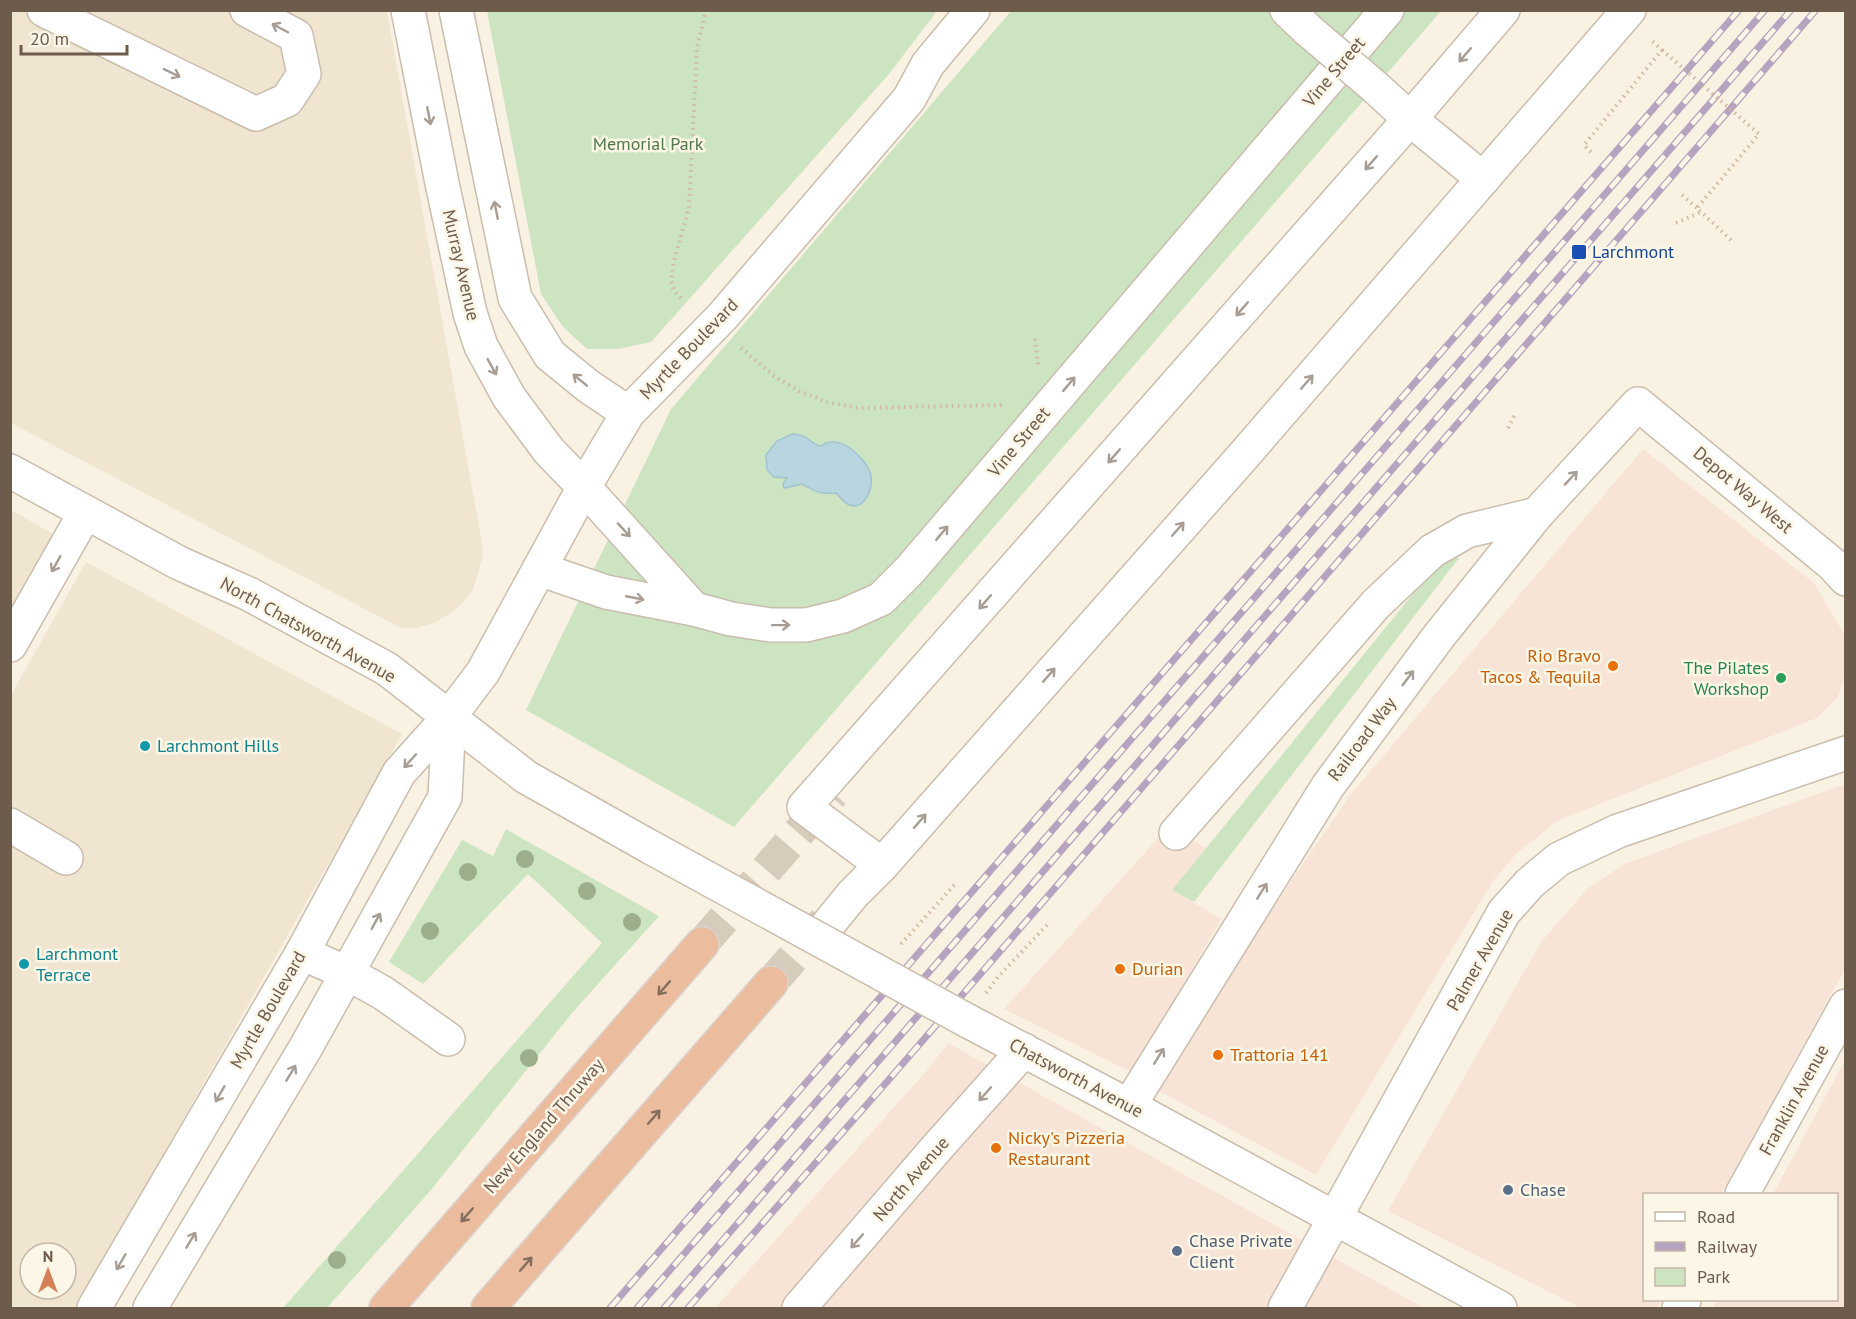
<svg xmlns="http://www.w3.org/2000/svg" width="1856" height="1319" font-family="'PT Sans',sans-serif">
	<rect width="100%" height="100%" fill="#f9f2e2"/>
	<g fill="#efe5d1" fill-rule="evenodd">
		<path d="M10 11H387L482 544 483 556 473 589 462 604 449 614 434 623 417 628H401L11 423Z"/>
		<path d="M11 510 53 534 11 609Z"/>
		<path d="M86 562 402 734 76 1308H11V695ZM30 1253H66V1289H30Z"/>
	</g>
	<g fill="#f8e4d7">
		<path d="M1643 449 1814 583 1845 636V673L1838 697 1817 718 1559 820 1517 853 1493 881 1316 1175 1153 1088 1244 950 1351 794Z"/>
		<path d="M1845 784V969L1721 1194H1644V1300H1663L1658 1308H1581L1388 1211 1541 942 1587 889 1624 864Z"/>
		<path d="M1169 826 1206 848 1173 890 1221 919 1133 1073 1004 1009Z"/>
		<path d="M948 1043 1424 1308H715L929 1068Z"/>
		<path d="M1845 1060V1308H1712L1717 1300H1836V1194H1773Z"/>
	</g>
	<g fill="#cce4c2">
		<path d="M487 11V10L937 11 889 74 651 342 618 349H587L563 327 541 294Z"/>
		<path d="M1011 11H1441L734 827 526 710 671 409Z"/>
		<path d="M1448 551 1459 558 1194 902 1172 890Z"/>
		<path d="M506 829 659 916 572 1013 431 1190 327 1308H283L602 943 528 874 423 984 389 962 462 840 493 856Z"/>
	</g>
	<path fill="#b9d5df" stroke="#a1c3d0" stroke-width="1.5" d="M792 434C811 435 810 445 821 446 839 432 867 458 871 476 873 488 865 510 850 505 844 503 840 497 836 493 818 494 817 492 802 484L784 488 783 484 787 478 774 477 767 470 766 455 777 441Z"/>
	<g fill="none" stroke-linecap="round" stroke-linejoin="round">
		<g stroke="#d6ccbc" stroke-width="33" stroke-dasharray="33 16" stroke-linecap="butt">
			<path d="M702 944 833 793"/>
			<path d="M771 983 831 914"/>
		</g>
		<defs>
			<g id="minor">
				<path d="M44 10 256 114 287 100 304 74 296 36 247 10"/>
				<path d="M408 10 442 183 470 313 481 346 509 397 549 451 584 487 694 609 731 619 771 625H806L843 616 881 599 910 570 1387 10"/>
				<path d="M456 10 515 298 550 355 588 386 628 413"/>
				<path d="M1287 10 1308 30"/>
				<path d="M1375 87 1410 119 1483 179"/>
				<path d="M10 471 179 563 249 594 387 669 526 777 652 848"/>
				<path d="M539 569 606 592 694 609"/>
				<path d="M10 645 85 513"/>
				<path d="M10 825 66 858"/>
				<path d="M1176 833 1376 604 1432 551 1467 531 1537 514"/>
				<path d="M882 865 804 807 1410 119 1503 10"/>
				<path d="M817 938 853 894 882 865 1245 454 1629 10"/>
				<path d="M302 953 347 973 383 993 448 1039"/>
				<path d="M966 1020 1129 1106 1500 1308"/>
				<path d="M1129 1106 1328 786 1439 636 1537 514 1638 404 1832 564 1846 579"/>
				<path d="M1742 1194 1846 1006"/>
				<path d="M94 1308 302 953 399 773 449 717 483 672 584 487 628 413 722 317 909 99 928 64 973 10"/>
				<path d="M150 1308 306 1047 445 797 449 717"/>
				<path d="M799 1308 935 1150 1024 1050"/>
				<path d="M1285 1308 1504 912 1530 883 1559 859 1618 831 1846 753"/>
				<path d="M1679 1308 1684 1300"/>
			</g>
			<g id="highway">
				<path d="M386 1308 702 944"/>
				<path d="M488 1308 771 983"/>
			</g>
		</defs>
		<use href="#minor" stroke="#cabdad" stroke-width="36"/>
		<use href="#highway" stroke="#d9d4d0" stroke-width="36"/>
		<g stroke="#cfb8a1" stroke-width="4" stroke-dasharray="1.5 4.5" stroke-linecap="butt">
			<path d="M1591 152 1584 145 1662 50 1650 39"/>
			<path d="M1682 195 1697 208"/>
			<path d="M1676 223 1701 212"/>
			<path d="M1731 240 1697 208 1759 134"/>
			<path d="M681 298 674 291 671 280 674 261 689 207 697 47 706 10"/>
			<path d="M1035 339 1038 365"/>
			<path d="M741 348 774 376 799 391 827 402 859 408 1004 405"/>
			<path d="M1508 428 1516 412"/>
			<path d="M901 944 957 882"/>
			<path d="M986 993 998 977 1047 925"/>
		</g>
		<use href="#minor" stroke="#fff" stroke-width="33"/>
		<use href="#highway" stroke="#ecbc9f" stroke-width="33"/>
		<defs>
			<g id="rail">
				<path d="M610 1308 1739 10"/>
				<path d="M637 1308 1765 10"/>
				<path d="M664 1308 1791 10"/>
				<path d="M688 1308 892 1076 1816 10"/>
			</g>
		</defs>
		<use href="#rail" stroke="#b6a3c0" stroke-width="7"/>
		<use href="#rail" stroke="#fcf6e7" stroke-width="4.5" stroke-dasharray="14" stroke-linecap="butt"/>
		<defs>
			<g id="minor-bridge">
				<path d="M1308 30 1375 87"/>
				<path d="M652 848 966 1020"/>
			</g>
		</defs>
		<use href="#minor-bridge" stroke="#cabdad" stroke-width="36" stroke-linecap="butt"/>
		<path stroke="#cfb8a1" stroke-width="4" stroke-dasharray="1.5 4.5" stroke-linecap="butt" d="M1662 50 1759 134"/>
		<use href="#minor-bridge" stroke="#fff" stroke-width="33"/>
	</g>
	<g fill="#9dae8d">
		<circle cx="525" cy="859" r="9"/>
		<circle cx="468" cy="872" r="9"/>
		<circle cx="587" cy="891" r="9"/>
		<circle cx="632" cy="922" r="9"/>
		<circle cx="430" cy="931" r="9"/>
		<circle cx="529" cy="1058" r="9"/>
		<circle cx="337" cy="1260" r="9"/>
	</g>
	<defs><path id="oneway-shaft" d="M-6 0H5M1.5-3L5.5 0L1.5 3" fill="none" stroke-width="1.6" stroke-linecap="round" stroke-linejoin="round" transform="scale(1.5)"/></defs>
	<g stroke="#a79d94">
		<use href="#oneway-shaft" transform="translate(280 28) rotate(-152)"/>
		<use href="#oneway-shaft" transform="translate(1465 55) rotate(131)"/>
		<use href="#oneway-shaft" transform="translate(172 73) rotate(26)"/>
		<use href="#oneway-shaft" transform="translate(429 116) rotate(79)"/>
		<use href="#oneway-shaft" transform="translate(1371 163) rotate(131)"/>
		<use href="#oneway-shaft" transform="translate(496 210) rotate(-101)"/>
		<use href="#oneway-shaft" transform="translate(1242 309) rotate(131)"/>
		<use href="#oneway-shaft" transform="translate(492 367) rotate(61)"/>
		<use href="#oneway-shaft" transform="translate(580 380) rotate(-141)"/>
		<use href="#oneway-shaft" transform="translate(1307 382) rotate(-49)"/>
		<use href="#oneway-shaft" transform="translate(1069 384) rotate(-50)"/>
		<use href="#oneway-shaft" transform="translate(1114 456) rotate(131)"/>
		<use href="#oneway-shaft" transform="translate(1571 478) rotate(-47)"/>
		<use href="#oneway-shaft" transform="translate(1178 529) rotate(-49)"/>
		<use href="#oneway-shaft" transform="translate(624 530) rotate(47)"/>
		<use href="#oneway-shaft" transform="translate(942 533) rotate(-50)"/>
		<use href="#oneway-shaft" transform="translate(56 564) rotate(119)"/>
		<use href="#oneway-shaft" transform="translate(635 598) rotate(11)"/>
		<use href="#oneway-shaft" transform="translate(985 602) rotate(131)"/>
		<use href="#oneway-shaft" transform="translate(781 625) rotate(-1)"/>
		<use href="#oneway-shaft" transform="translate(1049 675) rotate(-49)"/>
		<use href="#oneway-shaft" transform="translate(1408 678) rotate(-53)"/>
		<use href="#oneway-shaft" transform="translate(410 761) rotate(132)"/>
		<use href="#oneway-shaft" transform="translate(920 821) rotate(-49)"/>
		<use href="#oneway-shaft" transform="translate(1262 891) rotate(-58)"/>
		<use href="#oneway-shaft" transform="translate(376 921) rotate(-61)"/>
		<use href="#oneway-shaft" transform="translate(1159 1056) rotate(-58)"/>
		<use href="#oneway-shaft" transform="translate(291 1073) rotate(-59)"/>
		<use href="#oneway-shaft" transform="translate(220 1094) rotate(120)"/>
		<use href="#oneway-shaft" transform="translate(985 1094) rotate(132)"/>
		<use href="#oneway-shaft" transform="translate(191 1240) rotate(-59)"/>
		<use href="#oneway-shaft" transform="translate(857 1241) rotate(131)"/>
		<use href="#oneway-shaft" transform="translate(121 1262) rotate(120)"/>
	</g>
	<g stroke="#866e5d">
		<use href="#oneway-shaft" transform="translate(664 988) rotate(131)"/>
		<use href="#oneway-shaft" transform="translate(654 1117) rotate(-49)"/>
		<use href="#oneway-shaft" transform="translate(467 1215) rotate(131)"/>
		<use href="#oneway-shaft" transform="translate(526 1264) rotate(-49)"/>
	</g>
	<rect fill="#1a4fb4" stroke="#fcf6e7" stroke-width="2" x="1571" y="244" width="16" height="16" rx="3"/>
	<g fill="#e8710a" stroke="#fcf6e7" stroke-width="2">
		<circle cx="1613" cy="666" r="6"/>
		<circle cx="1120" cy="969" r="6"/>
		<circle cx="1218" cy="1055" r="6"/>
		<circle cx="996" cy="1148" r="6"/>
	</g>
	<circle fill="#2e9e5b" stroke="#fcf6e7" stroke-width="2" cx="1781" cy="678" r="6"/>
	<g fill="#0f9aa8" stroke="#fcf6e7" stroke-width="2">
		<circle cx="145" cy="746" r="6"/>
		<circle cx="24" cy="964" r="6"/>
	</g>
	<g fill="#5c6f8a" stroke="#fcf6e7" stroke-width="2">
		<circle cx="1508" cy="1190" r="6"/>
		<circle cx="1177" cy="1251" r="6"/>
	</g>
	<g text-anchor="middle" stroke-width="5" stroke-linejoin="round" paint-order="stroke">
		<g font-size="18" fill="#6d5b4c" stroke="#fcf6e7">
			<text transform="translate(1334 72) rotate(-50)" y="6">Vine Street</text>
			<text transform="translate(461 265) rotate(77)" y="6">Murray Avenue</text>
			<text transform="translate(689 349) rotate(-46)" y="6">Myrtle Boulevard</text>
			<text transform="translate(1019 442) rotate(-50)" y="6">Vine Street</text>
			<text transform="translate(1743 490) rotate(40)" y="6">Depot Way West</text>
			<text transform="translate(308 630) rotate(29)" y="6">North Chatsworth Avenue</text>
			<text transform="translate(1362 739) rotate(-53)" y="6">Railroad Way</text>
			<text transform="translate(1480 960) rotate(-60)" y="6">Palmer Avenue</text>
			<text transform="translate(268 1010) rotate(-60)" y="6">Myrtle Boulevard</text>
			<text transform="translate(1076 1078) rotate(28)" y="6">Chatsworth Avenue</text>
			<text transform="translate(1794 1100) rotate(-61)" y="6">Franklin Avenue</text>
			<text transform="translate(544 1126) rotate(-49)" y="6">New England Thruway</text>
			<text transform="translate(911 1179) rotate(-49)" y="6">North Avenue</text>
		</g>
		<g font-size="18" fill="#517748" stroke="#fcf6e7">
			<text x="648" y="150">Memorial Park</text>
		</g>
		<g font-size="18" fill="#164399" stroke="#fcf6e7" text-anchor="start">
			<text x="1592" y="258">Larchmont</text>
		</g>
		<g font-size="18" fill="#c56008" stroke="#fcf6e7" text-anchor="start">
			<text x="1601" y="662" text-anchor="end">Rio Bravo<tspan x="1601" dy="21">Tacos &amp; Tequila</tspan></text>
			<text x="1132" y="975">Durian</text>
			<text x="1230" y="1061">Trattoria 141</text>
			<text x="1008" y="1144">Nicky's Pizzeria<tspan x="1008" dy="21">Restaurant</tspan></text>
		</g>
		<g font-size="18" fill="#27864d" stroke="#fcf6e7" text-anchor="end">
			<text x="1769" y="674">The Pilates<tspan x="1769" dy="21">Workshop</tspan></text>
		</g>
		<g font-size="18" fill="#0d838f" stroke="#fcf6e7" text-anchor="start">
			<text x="157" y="752">Larchmont Hills</text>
			<text x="36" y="960">Larchmont<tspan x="36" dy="21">Terrace</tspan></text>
		</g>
		<g font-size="18" fill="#4e5e75" stroke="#fcf6e7" text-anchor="start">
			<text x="1520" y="1196">Chase</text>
			<text x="1189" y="1247">Chase Private<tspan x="1189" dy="21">Client</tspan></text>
		</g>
	</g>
	<rect width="1856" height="1319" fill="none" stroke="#6d5b4c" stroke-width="24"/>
	<rect x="1643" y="1193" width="195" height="108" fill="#fcf6e7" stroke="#c3b8a9" stroke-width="1.5"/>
	<rect x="1655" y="1212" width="30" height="9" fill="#ffffff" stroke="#c3b8a9" stroke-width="1.5"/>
	<text x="1697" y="1223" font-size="18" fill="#6d5b4c">Road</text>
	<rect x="1655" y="1242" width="30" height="9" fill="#b6a3c0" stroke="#c3b8a9" stroke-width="1.5"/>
	<text x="1697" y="1253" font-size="18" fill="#6d5b4c">Railway</text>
	<rect x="1655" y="1268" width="30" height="18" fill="#cce4c2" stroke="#c3b8a9" stroke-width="1.5"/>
	<text x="1697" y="1283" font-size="18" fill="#6d5b4c">Park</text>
	<g transform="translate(48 1271)"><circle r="28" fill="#fcf6e7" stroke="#c3b8a9" stroke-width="1.5"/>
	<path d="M0-4.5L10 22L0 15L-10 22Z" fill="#d58055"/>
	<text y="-9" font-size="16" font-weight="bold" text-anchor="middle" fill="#6d5b4c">N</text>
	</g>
	<path d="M21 45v9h106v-9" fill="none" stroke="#6d5b4c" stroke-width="3"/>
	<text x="30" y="45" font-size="18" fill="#6d5b4c" stroke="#fcf6e7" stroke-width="4.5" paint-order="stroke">20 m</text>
</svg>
